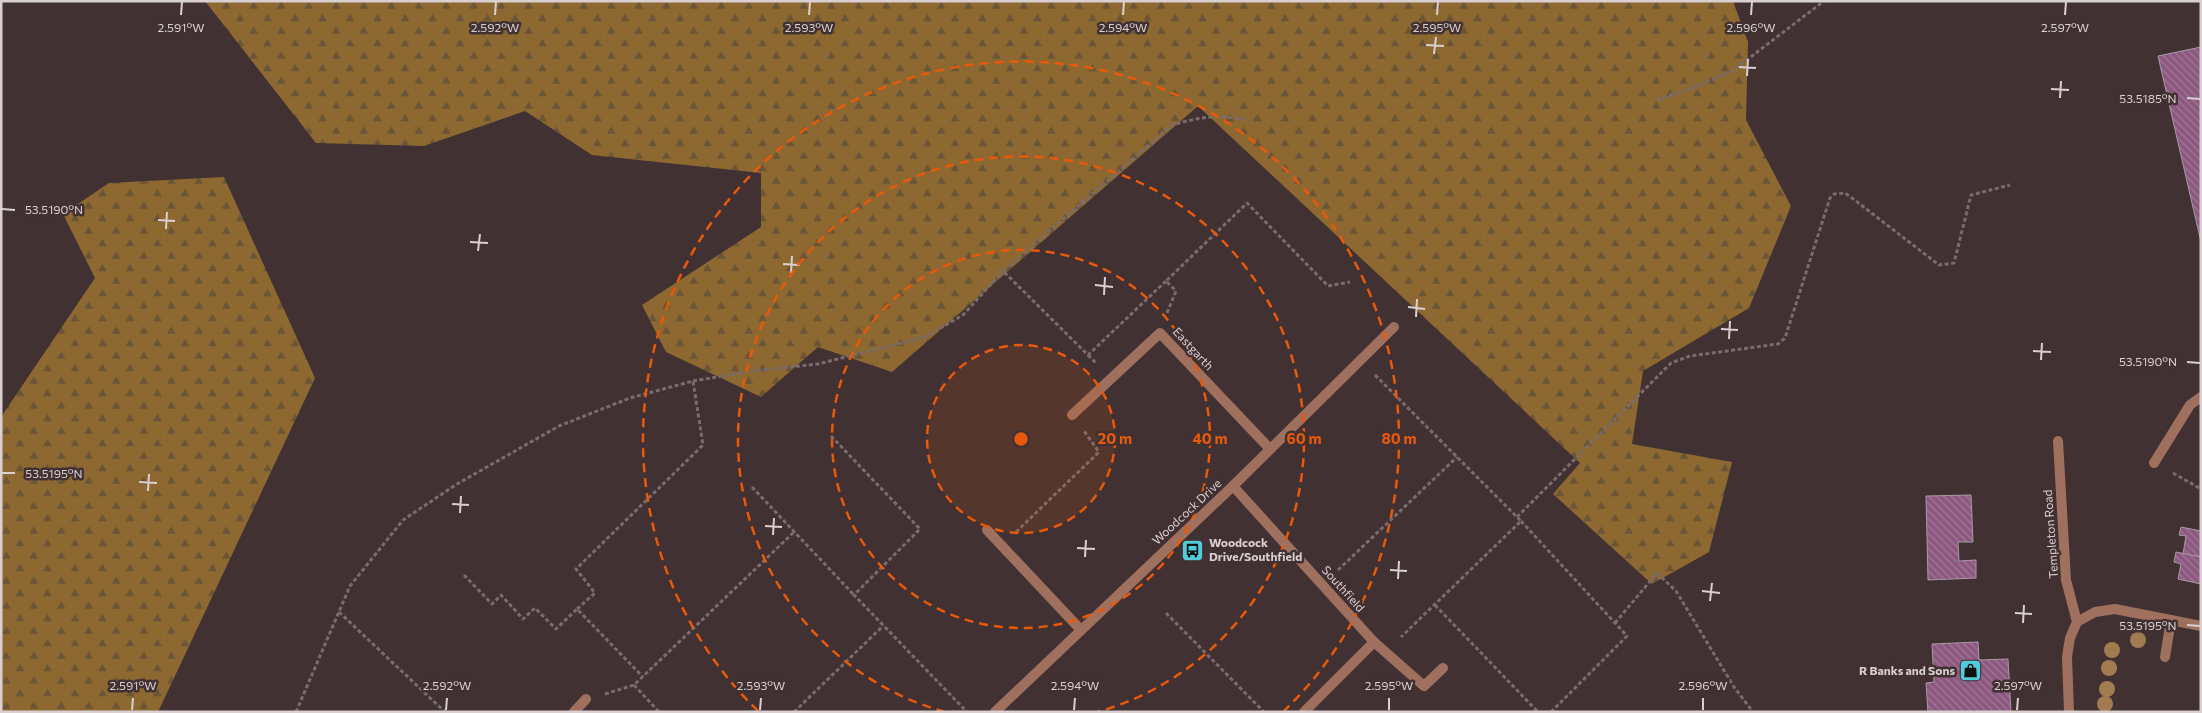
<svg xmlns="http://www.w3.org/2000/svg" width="2202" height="713" font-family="Commissioner,sans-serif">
	<defs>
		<pattern id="forest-firs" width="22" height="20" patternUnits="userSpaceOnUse" patternTransform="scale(1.25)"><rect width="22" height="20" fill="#8d6830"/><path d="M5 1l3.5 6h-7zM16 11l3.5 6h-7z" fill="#6b5537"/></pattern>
		<pattern id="building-back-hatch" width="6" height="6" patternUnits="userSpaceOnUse" patternTransform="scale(1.25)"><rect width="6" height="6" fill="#8c587f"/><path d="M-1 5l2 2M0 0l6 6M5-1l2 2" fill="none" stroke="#a17796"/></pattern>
	</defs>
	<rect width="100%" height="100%" fill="#413133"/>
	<g fill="url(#forest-firs)">
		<path d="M205 1H1733L1748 42 1746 120 1791 206 1749 308 1643 371 1632 444 1732 462 1709 552 1652 584 1553 494 1580 463 1198 106 892 372 818 347 761 397 666 352 642 305 761 227V173L592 155 525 111 424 146 316 143Z"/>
		<path d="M224 177 315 378 158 712H1V417L95 278 63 214 109 183Z"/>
	</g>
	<g fill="url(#building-back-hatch)" stroke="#a99aa5">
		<path d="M2201 47V242L2158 56Z"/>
		<path d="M1971 495 1973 542H1958L1959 561 1976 560V578L1928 580 1926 496Z"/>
		<path d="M2181 527 2201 531V557L2183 554 2186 536 2179 535Z"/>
		<path d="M2176 552 2201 557V584L2178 579 2181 564 2174 562Z"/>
		<path d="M1978 642 1979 660 2008 659 2011 712H1928L1926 683 1934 682 1932 644Z"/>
	</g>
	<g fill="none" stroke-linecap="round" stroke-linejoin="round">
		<g stroke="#7a6c6e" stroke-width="3" stroke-dasharray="4 2.5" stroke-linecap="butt">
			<path d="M1657 100 1692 88 1731 72 1824 1"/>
			<path d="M1166 281 1088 355 1003 271 1172 125C1200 117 1217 114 1247 120"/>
			<path d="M1167 313 1176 291 1166 281 1247 203 1328 286 1350 282"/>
			<path d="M1088 355 1096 363"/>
			<path d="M1375 375 1521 521 1401 637"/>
			<path d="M693 381 753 371 818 364 925 337 963 315 1003 271"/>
			<path d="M831 436 920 529 854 595 967 712"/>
			<path d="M2173 473 2201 489"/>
			<path d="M752 487 854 595"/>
			<path d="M1517 517 1671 363 1690 356 1778 344 1785 338 1830 198 1834 194 1845 193 1852 198 1939 265 1954 263 1971 195 2010 185"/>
			<path d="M1521 521 1627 636 1551 712"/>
			<path d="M1016 532 1099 452 1084 431"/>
			<path d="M1338 570 1457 457"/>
			<path d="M464 575 492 604 501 595 523 619 535 608 556 629 577 609 643 677"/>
			<path d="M1435 605 1538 712"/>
			<path d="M339 612 445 712"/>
			<path d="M1166 613 1264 712"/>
			<path d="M1615 623 1657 573 1676 591 1734 687 1753 712"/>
			<path d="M634 685 659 712"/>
			<path d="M605 694 634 685 794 532"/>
			<path d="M296 712 350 586 403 520 457 484 559 426 630 398 693 381 703 445 576 569 595 593 577 609"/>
			<path d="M794 712 883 626"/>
		</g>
		<g stroke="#9f705d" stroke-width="10">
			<path d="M2154 463 2190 405 2201 397"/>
			<path d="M2165 657 2171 620"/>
		</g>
		<g stroke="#9f705d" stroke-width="10">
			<path d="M1072 415 1160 333 1270 449"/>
			<path d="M2058 441 2066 580 2077 622 2070 638 2067 657 2069 712"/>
			<path d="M1233 486 1374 642 1424 686 1443 668"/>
			<path d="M987 530 1081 630"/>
			<path d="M2077 622 2095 612 2115 609 2201 626"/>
			<path d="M574 712 586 699"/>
			<path d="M995 712 1233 486 1394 327"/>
			<path d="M1304 712 1374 642"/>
		</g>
	</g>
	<g fill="#a27c51">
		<circle cx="2138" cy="640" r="8"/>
		<circle cx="2112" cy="650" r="8"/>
		<circle cx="2109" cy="668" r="8"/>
		<circle cx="2107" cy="689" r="8"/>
		<circle cx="2105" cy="704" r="8"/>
	</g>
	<path fill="none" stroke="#dad0d1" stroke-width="2" d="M181 15 182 2M495 15 496 2M809 15 810 2M1123 15 1124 2M1437 15 1438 2M1751 15 1752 2M2065 15 2066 2M1426 45 1444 46M1434 54 1436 37M1739 67 1756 68M1747 76 1748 59M2051 89 2069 90M2060 98 2061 81M2187 98 2200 99M2 209 15 210M158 220 175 221M166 229 167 212M470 242 488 243M478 251 480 234M783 264 800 265M791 273 792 256M1095 285 1113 287M1104 295 1105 277M1408 307 1425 309M1416 317 1417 299M1721 329 1738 330M1729 339 1730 321M2033 351 2051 352M2041 360 2042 343M2187 362 2200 363M2 473H15M139 482 157 483M148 491 149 474M452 504 469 505M460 513 461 496M765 526 782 527M773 535 774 518M1077 548 1095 549M1085 557 1086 540M1390 570 1407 571M1398 579 1399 561M1702 591 1720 593M1710 601 1712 583M2015 613 2032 614M2023 623 2024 605M2187 625 2200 626M132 710 133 698M446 710 447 698M760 710 761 698M1074 710 1075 698M1389 710V698M1703 710V698M2017 710 2018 698"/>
	<circle cx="1021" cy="439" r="94" fill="#e8590c" fill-opacity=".12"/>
	<g fill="none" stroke="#e8590c" stroke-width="2.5" stroke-dasharray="9 6">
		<circle cx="1021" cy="439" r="94"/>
		<circle cx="1021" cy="439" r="189"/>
		<path d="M945 712A283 283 0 1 1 1097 712"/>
		<path d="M758 711A378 378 0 1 1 1284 711"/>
	</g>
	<defs>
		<symbol id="bus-square" viewBox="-11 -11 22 22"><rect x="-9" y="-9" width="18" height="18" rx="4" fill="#52cbd8" stroke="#413133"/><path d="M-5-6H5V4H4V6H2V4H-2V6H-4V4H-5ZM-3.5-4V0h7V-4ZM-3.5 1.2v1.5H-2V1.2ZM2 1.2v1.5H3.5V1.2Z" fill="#111"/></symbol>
		<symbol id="shop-square" viewBox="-11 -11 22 22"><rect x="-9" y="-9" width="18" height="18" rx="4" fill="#52cbd8" stroke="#413133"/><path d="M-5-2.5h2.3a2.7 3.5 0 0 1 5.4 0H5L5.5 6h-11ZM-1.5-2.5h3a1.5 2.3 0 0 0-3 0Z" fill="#111"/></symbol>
	</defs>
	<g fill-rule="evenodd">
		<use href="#bus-square" x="1180" y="538" width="25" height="25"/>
		<use href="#shop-square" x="1958" y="658" width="25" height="25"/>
	</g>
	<g text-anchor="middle" stroke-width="5" stroke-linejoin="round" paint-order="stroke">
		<g font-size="12" fill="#dad0d1" stroke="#413133">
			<text transform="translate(1193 349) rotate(47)" y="4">Eastgarth</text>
			<text transform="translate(1187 512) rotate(-43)" y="4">Woodcock Drive</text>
			<text transform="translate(2051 534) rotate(-94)" y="4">Templeton Road</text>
			<text transform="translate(1343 589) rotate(48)" y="4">Southfield</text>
		</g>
		<g font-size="12" font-weight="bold" fill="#dad0d1" stroke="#413133" text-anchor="start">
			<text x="1209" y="547">Woodcock<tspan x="1209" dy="14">Drive/Southfield</tspan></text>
			<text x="1955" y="675" text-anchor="end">R Banks and Sons</text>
		</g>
	</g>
	<g font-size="12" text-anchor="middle" fill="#dad0d1" stroke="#413133" stroke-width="5" stroke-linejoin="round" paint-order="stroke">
		<text x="181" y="32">2.591°W</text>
		<text x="495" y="32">2.592°W</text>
		<text x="809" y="32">2.593°W</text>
		<text x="1123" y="32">2.594°W</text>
		<text x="1437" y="32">2.595°W</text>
		<text x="1751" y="32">2.596°W</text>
		<text x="2065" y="32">2.597°W</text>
		<text x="2148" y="103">53.5185°N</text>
		<text x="54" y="214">53.5190°N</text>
		<text x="2148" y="366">53.5190°N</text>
		<text x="54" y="478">53.5195°N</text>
		<text x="2148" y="630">53.5195°N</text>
		<text x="133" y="690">2.591°W</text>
		<text x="447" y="690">2.592°W</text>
		<text x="761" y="690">2.593°W</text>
		<text x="1075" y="690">2.594°W</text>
		<text x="1389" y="690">2.595°W</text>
		<text x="1703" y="690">2.596°W</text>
		<text x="2018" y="690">2.597°W</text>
	</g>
	<circle cx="1021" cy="439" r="8" fill="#e8590c" stroke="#413133" stroke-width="2.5"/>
	<g font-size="15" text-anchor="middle" font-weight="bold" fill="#e8590c" stroke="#413133" stroke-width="5" stroke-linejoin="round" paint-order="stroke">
		<text x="1115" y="444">20 m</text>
		<text x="1210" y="444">40 m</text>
		<text x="1304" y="444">60 m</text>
		<text x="1399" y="444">80 m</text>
	</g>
	<rect width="2202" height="713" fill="none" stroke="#dad0d1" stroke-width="5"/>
</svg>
